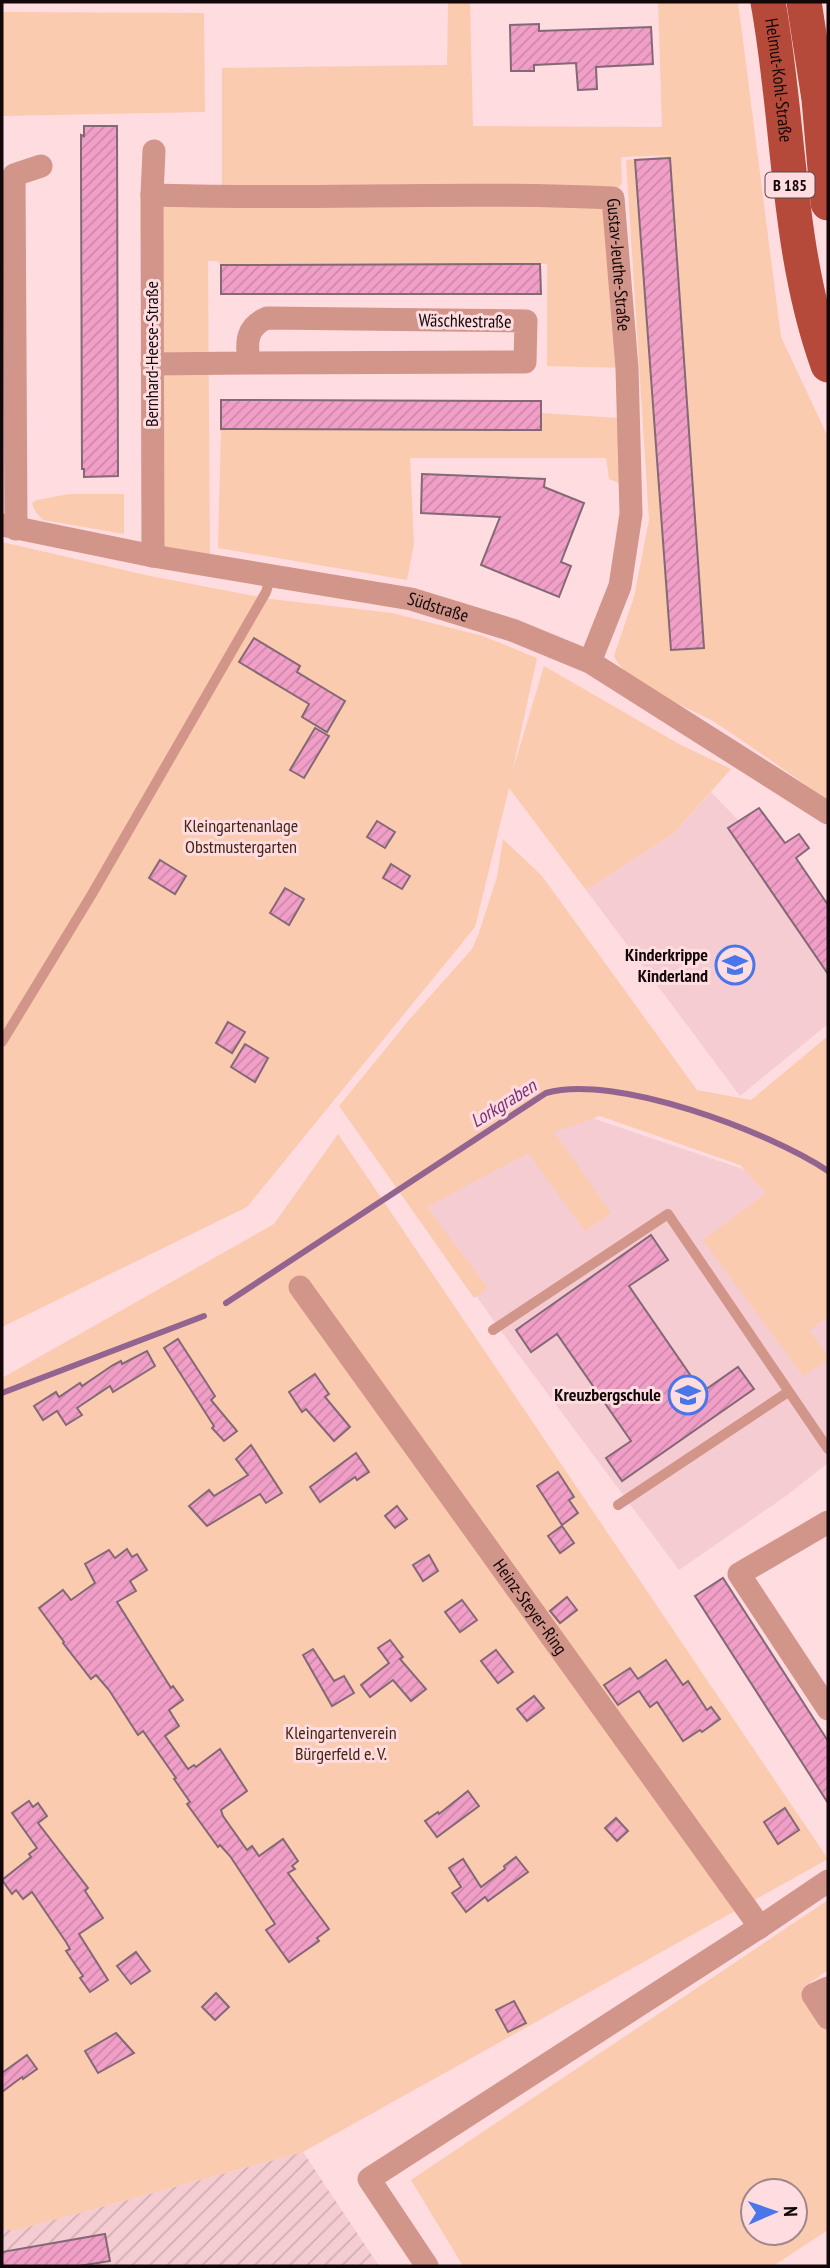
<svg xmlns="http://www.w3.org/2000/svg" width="830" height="2268" font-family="'PT Sans Narrow',sans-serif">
	<defs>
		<pattern id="industrial-furrows" width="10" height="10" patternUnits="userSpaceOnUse" patternTransform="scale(1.75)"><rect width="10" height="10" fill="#f5ccd1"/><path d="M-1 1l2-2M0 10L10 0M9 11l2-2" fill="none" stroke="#d1aeb2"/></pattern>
		<pattern id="building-hatch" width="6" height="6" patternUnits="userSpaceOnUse" patternTransform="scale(1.75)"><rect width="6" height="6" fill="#f29fc8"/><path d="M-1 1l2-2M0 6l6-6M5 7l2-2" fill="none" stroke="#ce87aa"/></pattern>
	</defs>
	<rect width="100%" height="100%" fill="#fedce0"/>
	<g fill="#f5ccd1">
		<path d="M711 792 739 821 759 808 785 843 799 834 809 848 796 859 828 905V1024L740 1096 586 890 673 834Z"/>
		<path d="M592 1118 772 1179 828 1205V1463L786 1496 679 1570 498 1327 416 1209 552 1128Z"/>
	</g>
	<path fill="url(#industrial-furrows)" d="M303 2152 379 2266H2V2230H17Z"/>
	<g fill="#fbcbb0" fill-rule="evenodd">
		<path d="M448 2H470L473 126 662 127 658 2H738L781 337 828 437V800C791 775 754 748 716 723 688 706 627 687 614 656L634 597 649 520 626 160 676 155 621 157 622 182 613 198 627 368 547 366V264L221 265 217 261H208L210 565 153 556 152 195 222 197V68L447 65Z"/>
		<path d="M2 12 204 13 205 112 2 116Z"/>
		<path d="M541 413 619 418 624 485 609 479 606 458H410L414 544 407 580 218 548 221 429 540 430Z"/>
		<path d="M69 494H124V534L43 520 35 511 32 503 37 500Z"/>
		<path d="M2 542 150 576 271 599 392 613 483 636 537 658 512 773 544 666 679 744 731 769 673 834 586 890 509 788 475 927 247 1207 2 1327Z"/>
		<path d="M503 839 542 876 697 1090 751 1100 828 1036V1317L809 1330 828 1357V1360L803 1376 703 1240 766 1193 740 1165 600 1116 554 1132 611 1213 585 1231 528 1153 427 1207 488 1288 474 1298 339 1106 409 1020 472 949 479 933 497 877Z"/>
		<path d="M338 1134 828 1859 303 2152 17 2230H2V1378L274 1224Z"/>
		<path d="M828 1900V1970L810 1983 828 2011V2230L773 2266H463L411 2180ZM753 2191H795V2233H753Z"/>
	</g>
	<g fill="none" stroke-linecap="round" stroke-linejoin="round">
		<g stroke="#946490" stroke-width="6">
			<path d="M226 1303 546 1093C614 1073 770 1132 828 1171"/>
			<path d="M2 1393 204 1316"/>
		</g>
	</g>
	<g fill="url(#building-hatch)" stroke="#836975" stroke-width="2">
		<path d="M539 24V31L651 27 653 64 596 67 597 89 578 90 576 63 534 65V71H511L510 25Z"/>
		<path d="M84 126H117L118 476 84 477V469H82L81 170V135L84 136Z"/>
		<path d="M670 158 704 648 671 650 635 160Z"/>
		<path d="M540 264 541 294H221V265Z"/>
		<path d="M221 400 541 401V430L221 429Z"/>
		<path d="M422 474 545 479 544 487 584 503 561 562 571 566 559 597 481 565 500 517 421 513Z"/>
		<path d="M254 638 300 666 297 672 345 701 327 732 302 717 309 704 239 662Z"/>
		<path d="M315 728 329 736 304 778 290 770Z"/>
		<path d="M759 808 785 843 799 834 809 848 796 858 828 905V974L728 828Z"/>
		<path d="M377 821 395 832 385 848 367 837Z"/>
		<path d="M160 860 186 876 175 894 149 878Z"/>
		<path d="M391 864 410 876 402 889 383 878Z"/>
		<path d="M285 888 304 899 289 925 270 913Z"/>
		<path d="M228 1022 245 1032 232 1053 216 1043Z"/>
		<path d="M245 1044 268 1058 255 1082 231 1067Z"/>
		<path d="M651 1235 668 1260 629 1286 702 1392 738 1367 754 1389 622 1481 606 1458 631 1441 557 1334 531 1352 516 1330Z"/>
		<path d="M178 1339 215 1396 211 1400 237 1431 224 1441 212 1428 214 1426 164 1348Z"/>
		<path d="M147 1351 155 1366 113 1392 110 1386 77 1408 82 1415 66 1425 57 1411 43 1420 34 1406 56 1392 59 1397 80 1383 82 1386 113 1365 121 1361 122 1364Z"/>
		<path d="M315 1374 329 1394 325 1397 350 1427 334 1441 306 1409 302 1412 289 1392Z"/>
		<path d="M251 1445 282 1493 266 1503 260 1494 207 1526 189 1506 209 1490 214 1496 248 1475 236 1459Z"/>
		<path d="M356 1453 369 1472 357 1480 355 1477 320 1502 310 1487Z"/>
		<path d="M558 1472 574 1497 569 1500 578 1513 562 1525 537 1486Z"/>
		<path d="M397 1506 407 1519 395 1528 385 1516Z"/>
		<path d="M562 1526 574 1543 560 1553 548 1536Z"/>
		<path d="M127 1549 132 1557 137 1554 147 1570 130 1581 136 1591 117 1602 171 1688 173 1686 183 1700 169 1710 179 1726 165 1736 188 1769 194 1765 196 1767 220 1749 247 1791 221 1810 223 1816 247 1850 252 1846 259 1856 283 1839 298 1861 292 1866 295 1869 288 1873 329 1929 317 1938 319 1941 289 1962 266 1930 275 1924 230 1856 220 1845 218 1847 187 1804 190 1802 174 1779 176 1778 143 1731 138 1735 109 1690 96 1675 91 1679 63 1643 64 1642 39 1608 63 1590 71 1600 95 1583 85 1564 109 1550 115 1558Z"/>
		<path d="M429 1555 438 1571 423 1581 413 1565Z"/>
		<path d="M723 1578 828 1741V1803L695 1596Z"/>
		<path d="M567 1597 577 1610 560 1623 550 1611Z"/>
		<path d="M462 1600 477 1620 460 1632 445 1612Z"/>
		<path d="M390 1640 403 1657 400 1659 426 1689 411 1701 393 1680 370 1697 361 1685 389 1663 378 1648Z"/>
		<path d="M313 1649 334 1681 344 1676 354 1693 332 1706 303 1655Z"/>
		<path d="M496 1650 513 1672 498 1683 481 1661Z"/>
		<path d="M666 1660 683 1685 688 1681 707 1710 711 1707 720 1719 702 1732 700 1730 683 1741 657 1702 650 1707 639 1691 618 1705 604 1685 630 1668 638 1679Z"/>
		<path d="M534 1696 544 1708 527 1721 517 1709Z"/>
		<path d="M468 1791 479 1806 437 1837 425 1821 438 1812 439 1814Z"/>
		<path d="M29 1801 33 1807 38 1803 47 1816 38 1823 88 1888 85 1891 103 1918 79 1934 108 1980 90 1992 80 1978 83 1976 66 1951 70 1949 66 1942 32 1892 23 1899 16 1890 12 1894 2 1880 31 1857 29 1854 37 1848 12 1813Z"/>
		<path d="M785 1808 799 1830 778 1844 764 1822Z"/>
		<path d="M616 1818 628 1831 617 1841 605 1828Z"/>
		<path d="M516 1857 528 1872 488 1901 485 1897 466 1912 452 1893 461 1887 449 1868 463 1859 481 1887 505 1869 504 1866Z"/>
		<path d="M136 1952 150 1971 131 1984 117 1966Z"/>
		<path d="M216 1993 229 2007 215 2020 202 2007Z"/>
		<path d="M514 2001 526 2023 508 2032 496 2010Z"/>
		<path d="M116 2033 134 2053 98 2073 85 2051Z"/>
		<path d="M27 2055 37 2069 23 2079 22 2077 2 2092V2073Z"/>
		<path d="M105 2234 110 2261 79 2266H2V2252Z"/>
	</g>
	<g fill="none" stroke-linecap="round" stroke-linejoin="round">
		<g stroke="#d2958a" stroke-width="10">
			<path d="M2 1042 92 894 266 592 271 576"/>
			<path d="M493 1330 668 1214 828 1449"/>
			<path d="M618 1505 788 1392"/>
		</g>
		<g stroke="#d2958a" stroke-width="23">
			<path id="s1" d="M152 195C305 200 459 191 613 198L627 368 631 514 620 586 590 662"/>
			<path d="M152 364 249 363 525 362 526 321 267 318C246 327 246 342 249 363"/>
			<path id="s2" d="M2 525 153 556 411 599 512 630 590 662 828 813"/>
			<path d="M16 529 14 175 41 166"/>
			<path d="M153 556 152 195 154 151"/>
			<path id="s3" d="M300 1287 760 1927"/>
			<path d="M828 1522 739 1574 828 1709"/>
			<path d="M828 1988 813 1995 828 2018"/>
			<path d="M427 2266 369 2179 760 1927 828 1881"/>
		</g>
		<g stroke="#b64a3a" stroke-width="35">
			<path id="s4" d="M768 2C790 122 786 248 828 365"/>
			<path d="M804 2 819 99 828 203"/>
		</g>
	</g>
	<defs>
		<symbol id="school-ring" viewBox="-11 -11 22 22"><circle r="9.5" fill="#fedce0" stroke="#4976e8" stroke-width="1.5"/><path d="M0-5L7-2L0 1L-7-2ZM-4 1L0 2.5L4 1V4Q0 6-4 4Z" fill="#4976e8"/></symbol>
	</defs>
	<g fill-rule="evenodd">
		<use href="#school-ring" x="713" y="943" width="44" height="44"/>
		<use href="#school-ring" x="666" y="1373" width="44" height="44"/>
	</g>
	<g text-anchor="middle" stroke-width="6" stroke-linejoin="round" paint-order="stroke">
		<rect fill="#fedce0" stroke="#59484a" stroke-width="2" x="765.5" y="172.5" width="49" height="25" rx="5"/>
		<g font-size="16" font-weight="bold" fill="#12080a">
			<text x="790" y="191">B 185</text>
		</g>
		<g font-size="18" fill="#12080a" stroke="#fedce0">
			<text dy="6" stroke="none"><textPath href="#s4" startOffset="79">Helmut-Kohl-Straße</textPath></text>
			<text dy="6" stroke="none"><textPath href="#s1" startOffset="528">Gustav-Jeuthe-Straße</textPath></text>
			<text transform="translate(465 321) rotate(1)" y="6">Wäschkestraße</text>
			<text transform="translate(152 354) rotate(-90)" y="6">Bernhard-Heese-Straße</text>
			<text dy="6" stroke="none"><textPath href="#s2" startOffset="444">Südstraße</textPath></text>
			<text dy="6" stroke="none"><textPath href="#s3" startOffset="394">Heinz-Steyer-Ring</textPath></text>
		</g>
		<g font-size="18" fill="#442512" stroke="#fedce0">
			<text x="241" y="832">Kleingartenanlage<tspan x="241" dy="21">Obstmustergarten</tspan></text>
			<text x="341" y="1739">Kleingartenverein<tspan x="341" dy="21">Bürgerfeld e. V.</tspan></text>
		</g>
		<g font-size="18" font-weight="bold" fill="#12080a" stroke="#fedce0" text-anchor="end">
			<text x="708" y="961">Kinderkrippe<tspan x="708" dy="21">Kinderland</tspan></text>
			<text x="661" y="1401">Kreuzbergschule</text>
		</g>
		<g font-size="19" font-style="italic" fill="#7a307a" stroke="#fedce0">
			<text transform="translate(503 1103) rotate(-32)" y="7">Lorkgraben</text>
		</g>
	</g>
	<rect width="830" height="2268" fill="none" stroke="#12080a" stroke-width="7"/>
	<g transform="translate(774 2212) rotate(88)"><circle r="33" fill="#fedce0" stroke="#a0878a" stroke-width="2"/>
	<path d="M0-5L12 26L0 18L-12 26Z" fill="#4976e8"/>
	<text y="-10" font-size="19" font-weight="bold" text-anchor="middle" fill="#12080a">N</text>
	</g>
</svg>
